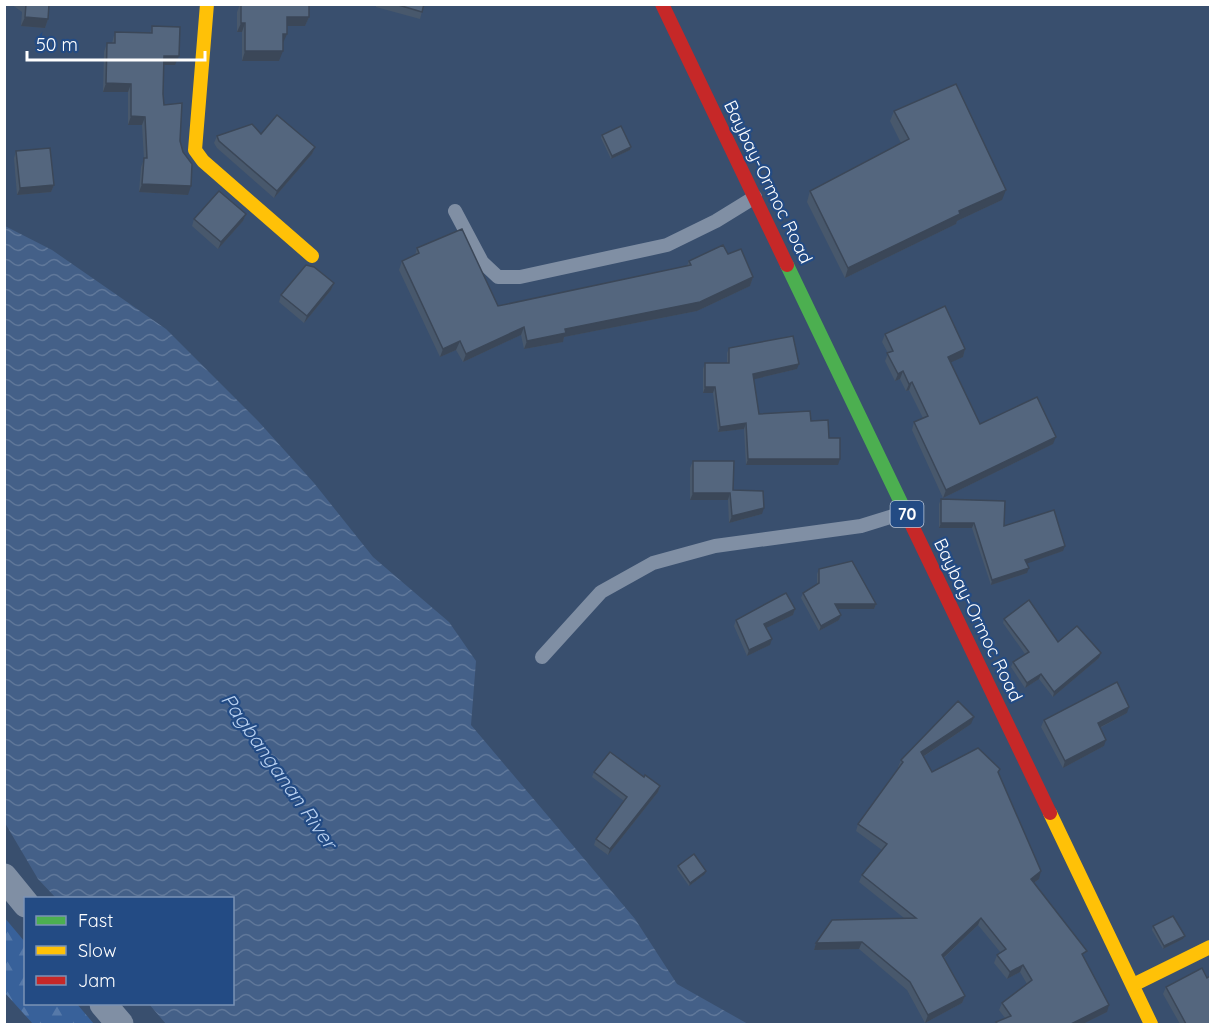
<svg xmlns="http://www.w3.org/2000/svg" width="1215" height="1029" font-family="Quicksand,sans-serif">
	<defs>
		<pattern id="forest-firs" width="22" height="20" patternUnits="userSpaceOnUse" patternTransform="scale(1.5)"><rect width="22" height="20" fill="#38619a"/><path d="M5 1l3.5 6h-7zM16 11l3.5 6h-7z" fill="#5679a9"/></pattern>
		<pattern id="water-waves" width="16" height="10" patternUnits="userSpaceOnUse" patternTransform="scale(1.5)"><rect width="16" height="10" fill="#446088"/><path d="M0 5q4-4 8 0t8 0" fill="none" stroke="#60789a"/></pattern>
	</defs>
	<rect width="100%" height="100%" fill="#394f6e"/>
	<path fill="url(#forest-firs)" d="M4 917 25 942 26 1004H77L94 1024H33L5 993Z"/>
	<path fill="url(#water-waves)" d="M5 226 52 250 166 329 258 421 314 483 373 557 449 622 476 661 471 725 635 919 677 984 748 1024H166L149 1004H232V898H56L38 879 5 823Z"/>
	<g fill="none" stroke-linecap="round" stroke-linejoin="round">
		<g stroke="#808fa4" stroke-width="14">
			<path d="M455 211 482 262 498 277H520L667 245 716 221 755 197"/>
			<path d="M542 657 601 592 653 563 715 546 861 526 906 512"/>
		</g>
		<g stroke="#808fa4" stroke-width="27">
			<path d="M4 877 26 904"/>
			<path d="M103 1004 120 1024"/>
		</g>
		<path stroke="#4caf50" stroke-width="14" d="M787 265 906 513"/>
		<g stroke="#ffc107" stroke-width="14">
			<path d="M207 4 195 150 203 161 312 256"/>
			<path d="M1050 813 1151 1024"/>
			<path d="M1133 985 1210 947"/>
		</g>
		<g stroke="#c62828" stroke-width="14">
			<path d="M662 4 787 265"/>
			<path d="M906 513 1050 813"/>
		</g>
	</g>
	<g fill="#48586c">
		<path d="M11 4H49L48 19 45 28 21 26 22 12Z"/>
		<path d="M240 4H309V17L305 26H287L279 61H242V32H237V12Z"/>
		<path d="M376 4H424L420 19 376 7Z"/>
		<path d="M152 26 175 65H164L163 94 164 105 180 141 188 195 139 192 141 167 144 159 142 125H128V92H103L104 52 107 43H112L115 32 150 33Z"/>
		<path d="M894 111 1002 200 957 221 956 224 845 278 807 202 810 191 901 143 890 121Z"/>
		<path d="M261 134 315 147 312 154 274 198 217 148 214 143 217 136Z"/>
		<path d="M602 135 631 147 630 150 611 159 601 138Z"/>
		<path d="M16 151 54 185 51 192 17 195 14 158Z"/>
		<path d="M246 214 243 221 218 249 192 226 194 219Z"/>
		<path d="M417 248 498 306 687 266 689 261 728 254 753 277 750 286 697 311 564 337 563 342 524 349 521 335 463 362 456 350 440 357 399 270 402 261 415 255Z"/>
		<path d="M334 283 331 290 304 323 279 302 281 295Z"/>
		<path d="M885 334 965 349 963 357 950 362 980 424 1053 444 943 498 912 430 914 422 923 418 909 390 906 391 900 379 895 381 885 361 888 353 882 342Z"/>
		<path d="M729 348 797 369 754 379 759 414 811 421 829 438 838 465H746L744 429 718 432 713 393H703V369L705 363H727V353Z"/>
		<path d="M693 461 733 490 762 514 729 523 728 500H690V468Z"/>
		<path d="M941 499 1063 551 1027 563V573L991 585 972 528H939V504Z"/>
		<path d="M819 569 876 604 874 609H838L841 615 839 620 819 631 801 598 803 593 817 584V574Z"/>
		<path d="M795 609 793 615 766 628 770 645 747 656 734 626 736 620Z"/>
		<path d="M1004 619 1058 642 1101 653 1099 658 1053 697 1039 679 1025 688 1011 667 1013 662 1025 654 1003 623Z"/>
		<path d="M1127 713 1100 728 1104 746 1063 768 1041 727 1044 720Z"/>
		<path d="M971 724 923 757 932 772 999 773 1039 879 1034 883 1084 958 1107 1012 1083 1024H995L996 1022 1005 1018 999 1010 1002 1003 1027 984 1020 972 1007 979 994 963 997 955 1001 953 978 925 944 958 965 996 962 1003 925 1023 907 990 859 949 814 950 816 943 904 918 859 882 862 875 882 850 856 831 858 824 899 768 898 767 901 760Z"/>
		<path d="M594 772 644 777 660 786 658 792 608 855 594 845 596 839 624 801 592 777Z"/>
		<path d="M678 866 705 874 689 886 677 869Z"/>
		<path d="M1153 926 1185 936 1183 939 1163 949 1152 930Z"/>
		<path d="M1166 987 1210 1024H1180L1163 994Z"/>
	</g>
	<g fill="#3b4758">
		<path d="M25 17 48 19 45 28 21 26Z"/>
		<path d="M287 17H309L305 26H283Z"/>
		<path d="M241 23H245L242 32H237Z"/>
		<path d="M283 34H287L283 43Z"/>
		<path d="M245 51H283L279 61H242Z"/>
		<path d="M164 56H179L175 65H161Z"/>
		<path d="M106 83 131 84 128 92H103Z"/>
		<path d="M131 116 145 117 142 125H128Z"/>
		<path d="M315 147 312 154 274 198 277 191Z"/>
		<path d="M631 147 630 150 611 159 612 156Z"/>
		<path d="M142 184 191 186 188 195 139 192Z"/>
		<path d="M54 185 51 192 17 195 20 188Z"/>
		<path d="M1006 190 1002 200 957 221 956 224 845 278 848 268 959 211Z"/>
		<path d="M246 214 243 221 218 249 221 242Z"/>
		<path d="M753 277 750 286 697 311 564 337 563 342 524 349 527 341 565 329Z"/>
		<path d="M334 283 331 290 304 323 307 316Z"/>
		<path d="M524 327 521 335 463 362 466 354Z"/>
		<path d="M460 341 456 350 440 357 443 349Z"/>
		<path d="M965 349 963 357 945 365 948 357Z"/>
		<path d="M799 364 797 369 751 380 753 374Z"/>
		<path d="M903 371 900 379 895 381 898 374Z"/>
		<path d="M912 382 909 390 906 391 909 384Z"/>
		<path d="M705 387H715L713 393H703Z"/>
		<path d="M746 423 744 429 718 432 720 427Z"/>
		<path d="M1056 437 1053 444 943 498 946 490Z"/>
		<path d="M748 459H840L838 465H746Z"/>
		<path d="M693 493H730L728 500H690Z"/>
		<path d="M764 508 762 514 729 523 732 516Z"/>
		<path d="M941 523H974L972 528H939Z"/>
		<path d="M1065 546 1063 551 1023 565 1025 560Z"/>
		<path d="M1029 568 1027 573 991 585 992 580Z"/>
		<path d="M835 604H876L874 609H833Z"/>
		<path d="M795 609 793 615 762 630 764 624Z"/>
		<path d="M841 615 839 620 819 631 821 626Z"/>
		<path d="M772 639 770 645 747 656 749 650Z"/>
		<path d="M1101 653 1099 658 1053 697 1054 692Z"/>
		<path d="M1041 674 1039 679 1025 688 1027 683Z"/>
		<path d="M1129 707 1127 713 1095 730 1098 723Z"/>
		<path d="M974 717 971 724 918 760 921 752Z"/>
		<path d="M1106 740 1104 746 1063 768 1065 761Z"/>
		<path d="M660 786 658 792 608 855 610 849Z"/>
		<path d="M706 871 705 874 689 886 690 883Z"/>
		<path d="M1041 871 1039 879 1028 887 1031 879Z"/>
		<path d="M981 918 978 925 939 962 942 955Z"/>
		<path d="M1185 936 1183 939 1163 949 1164 946Z"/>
		<path d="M862 942 859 949 814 950 816 943Z"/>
		<path d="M1023 965 1020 972 1007 979 1010 972Z"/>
		<path d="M965 996 962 1003 925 1023 928 1015Z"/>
		<path d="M1109 1005 1107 1012 1083 1024H1071Z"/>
	</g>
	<g fill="#54667e" stroke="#3b4758" stroke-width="1.5">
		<path d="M26 4H49L48 19 25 17Z"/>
		<path d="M241 4H309V17H287V34H283V51H245V23H241Z"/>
		<path d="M395 4H424L422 12Z"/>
		<path d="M152 26 180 27 179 56H164L163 94 164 105 182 103 180 141 183 152 192 164 191 186 142 184 144 158H147L145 117 131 116V84L106 83 107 43H115V32L152 33Z"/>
		<path d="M956 84 1006 190 959 211 960 214 848 268 810 191 909 139 894 111Z"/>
		<path d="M277 115 315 147 277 191 219 141 217 136 252 124 261 134Z"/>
		<path d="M621 126 631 147 612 156 602 135Z"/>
		<path d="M50 148 54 185 20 188 16 151Z"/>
		<path d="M219 191 246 214 221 242 194 219Z"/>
		<path d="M462 229 498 306 691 265 689 261 723 245 728 254 741 249 753 277 700 302 565 329 566 333 527 341 524 327 466 354 460 341 443 349 402 261 419 253 417 248Z"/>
		<path d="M306 265 314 267 334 283 307 316 281 295Z"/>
		<path d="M945 306 965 349 948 357 980 424 1037 397 1056 437 946 490 914 422 928 416 912 382 909 384 903 371 898 374 887 353 893 351 885 334Z"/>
		<path d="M793 336 799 364 753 374 759 414 810 411 811 421 828 420 829 438H840V459H748L746 423 720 427 715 387H705V363H729V348Z"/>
		<path d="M693 461H734L733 490 763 491 764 508 732 516 730 493H693Z"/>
		<path d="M941 499 1005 501 1004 526 1054 510 1065 546 1025 560 1029 568 992 580 974 523H941Z"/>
		<path d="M852 561 876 604H835L841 615 821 626 803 593 819 583V569Z"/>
		<path d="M786 593 795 609 764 624 772 639 749 650 736 620Z"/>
		<path d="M1029 600 1058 642 1077 626 1101 653 1054 692 1041 674 1027 683 1013 662 1029 652 1004 619Z"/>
		<path d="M1117 682 1129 707 1098 723 1106 740 1065 761 1044 720Z"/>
		<path d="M958 701 974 717 921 752 932 772 978 748 1000 769 998 772 1041 871 1031 879 1087 951 1082 954 1109 1005 1071 1024H998L996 1022 1011 1016 1002 1003 1032 980 1023 965 1010 972 997 955 1006 949 981 918 942 955 965 996 928 1015 910 982 862 942 816 943 832 920 916 918 862 875 887 844 858 824 903 762 901 760Z"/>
		<path d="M610 752 644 777 645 775 660 786 610 849 596 839 627 797 594 772Z"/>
		<path d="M694 854 706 871 690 883 678 866Z"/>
		<path d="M1173 916 1185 936 1164 946 1153 926Z"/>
		<path d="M1202 968 1207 978 1210 976V1024H1186L1166 987Z"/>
	</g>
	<g text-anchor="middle" stroke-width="4.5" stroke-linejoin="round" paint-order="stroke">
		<rect fill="#234b84" stroke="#bdc9da" stroke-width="1.5" x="890.5" y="501" width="33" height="26" rx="4.5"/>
		<g font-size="16" font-weight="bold" fill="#fff">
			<text x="907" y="520">70</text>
		</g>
		<g font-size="18" fill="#fff" stroke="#234b84">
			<text transform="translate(768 182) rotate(64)" y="6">Baybay-Ormoc Road</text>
			<text transform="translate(978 620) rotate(64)" y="6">Baybay-Ormoc Road</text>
		</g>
		<g font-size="20" font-style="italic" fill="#b8d0f0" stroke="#234b84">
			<text transform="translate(279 771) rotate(55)" y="7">Pagbanganan River</text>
		</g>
	</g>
	<rect width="1215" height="1029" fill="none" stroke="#ffffff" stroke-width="12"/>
	<rect x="24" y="897" width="210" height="108" fill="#234b84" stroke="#7b93b5" stroke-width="1.5"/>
	<rect x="36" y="916" width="30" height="9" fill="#4caf50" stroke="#7b93b5" stroke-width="1.5"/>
	<text x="78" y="927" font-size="18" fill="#ffffff">Fast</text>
	<rect x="36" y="946" width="30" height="9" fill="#ffc107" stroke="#7b93b5" stroke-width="1.5"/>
	<text x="78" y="957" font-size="18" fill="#ffffff">Slow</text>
	<rect x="36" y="976" width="30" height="9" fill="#c62828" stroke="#7b93b5" stroke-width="1.5"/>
	<text x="78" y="987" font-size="18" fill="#ffffff">Jam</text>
	<path d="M27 51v9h178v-9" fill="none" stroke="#ffffff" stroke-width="3"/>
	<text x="36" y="51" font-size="18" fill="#ffffff" stroke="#234b84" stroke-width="4.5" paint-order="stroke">50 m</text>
</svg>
